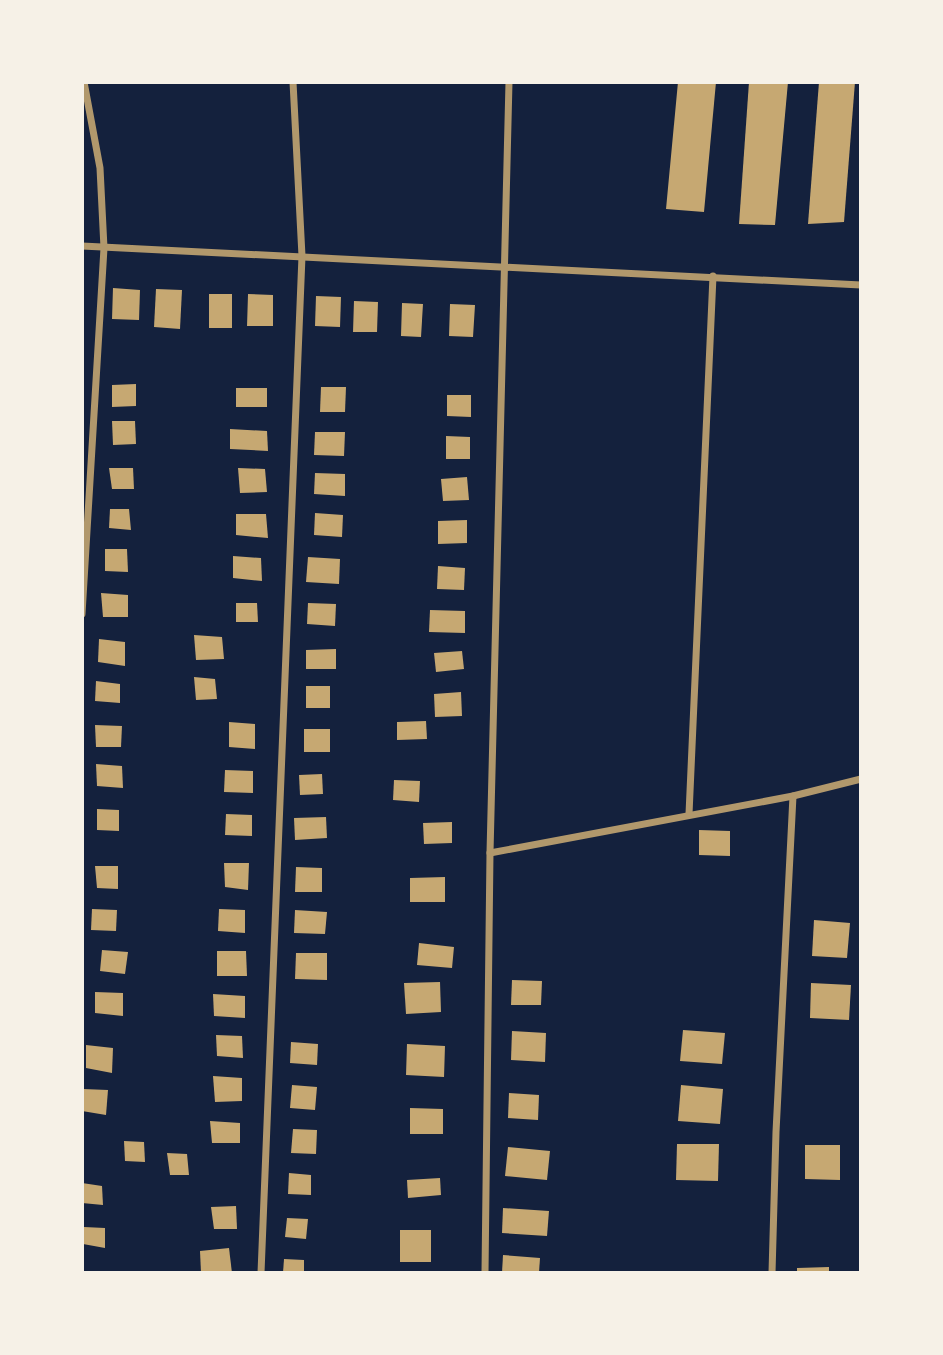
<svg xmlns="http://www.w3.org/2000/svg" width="943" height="1355" font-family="Roboto,sans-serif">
	<rect width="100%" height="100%" fill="#14213d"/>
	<g fill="#c6a872">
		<path d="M678 82H716L704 212 666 209Z"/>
		<path d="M749 82H788L775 225 739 224Z"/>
		<path d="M819 82H855L844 222 808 224Z"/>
		<path d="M113 288 140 290 139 320 112 319Z"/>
		<path d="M156 289 182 290 180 329 154 327Z"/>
		<rect x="209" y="294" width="23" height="34"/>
		<path d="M248 294 273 295V326H247Z"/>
		<path d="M316 296 341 297 340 327 315 326Z"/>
		<path d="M354 301 378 302 377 332H353Z"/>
		<path d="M402 303 423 304 421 337 401 336Z"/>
		<path d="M450 304 475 305 473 337 449 336Z"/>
		<path d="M136 384V406L112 407V385Z"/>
		<path d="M321 387H346L345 412H320Z"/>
		<rect x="236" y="388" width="31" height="19"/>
		<path d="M447 395H471V417L447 416Z"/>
		<path d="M112 421H135L136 444 113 445Z"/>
		<path d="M230 429 267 431 268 451 230 449Z"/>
		<path d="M315 432H345L344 456 314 455Z"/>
		<path d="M446 436 470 437V459H446Z"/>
		<path d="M109 468H133L134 489H112Z"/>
		<path d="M238 468 265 469 267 492 240 493Z"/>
		<path d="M315 473 345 474V496L314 494Z"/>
		<path d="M467 477 469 500 443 501 441 479Z"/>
		<path d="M110 509H129L131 530 109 528Z"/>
		<path d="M315 513 343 515 342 537 314 535Z"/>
		<path d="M236 514H266L268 538 236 535Z"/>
		<path d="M467 520V543L438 544V521Z"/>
		<path d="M105 549H127L128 572 105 571Z"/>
		<path d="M233 556 261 558 262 581 233 578Z"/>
		<path d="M308 557 340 559 339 584 306 582Z"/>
		<path d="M438 566 465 568 464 590 437 589Z"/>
		<path d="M101 593 128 595V617H103Z"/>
		<path d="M236 603H257L258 622H236Z"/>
		<path d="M308 603 336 604 335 626 307 624Z"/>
		<path d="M430 610 465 611V633L429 632Z"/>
		<path d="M194 635 222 637 224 659 196 660Z"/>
		<path d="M99 639 125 642V666L98 662Z"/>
		<path d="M336 649V669H306V650Z"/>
		<path d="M462 651 464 669 436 672 434 653Z"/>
		<path d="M194 677 215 679 217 699 196 700Z"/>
		<path d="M96 681 120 684V703L95 701Z"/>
		<rect x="306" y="686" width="24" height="22"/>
		<path d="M461 692 462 716 435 717 434 694Z"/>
		<path d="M426 721 427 739 397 740V722Z"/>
		<path d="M229 722 255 724V749L229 747Z"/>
		<path d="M95 725 122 726 121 747H96Z"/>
		<rect x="304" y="729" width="26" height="23"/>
		<path d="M96 764 122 766 123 788 97 786Z"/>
		<path d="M225 770 253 771V793L224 792Z"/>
		<path d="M322 774 323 794 300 795 299 775Z"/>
		<path d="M394 780 420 781 419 802 393 800Z"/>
		<path d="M97 809 119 810V831L97 830Z"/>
		<path d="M226 814 252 815V836L225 835Z"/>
		<path d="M326 817 327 838 295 840 294 818Z"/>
		<path d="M452 822V843L424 844 423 823Z"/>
		<path d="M699 830 730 831V856L699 855Z"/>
		<path d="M224 863H249L248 890 225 887Z"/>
		<path d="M95 866H118V889L97 888Z"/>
		<path d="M296 867 322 868V892H295Z"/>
		<path d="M445 877V902H410V878Z"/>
		<path d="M92 909 117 910 116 931 91 930Z"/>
		<path d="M219 909 245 910V933L218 931Z"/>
		<path d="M295 910 327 912 325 934 294 933Z"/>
		<path d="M814 920 850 923 847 958 812 956Z"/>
		<path d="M419 943 454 947 452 968 417 965Z"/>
		<path d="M102 950 128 952 125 974 100 971Z"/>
		<path d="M217 951H246L247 976H217Z"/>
		<path d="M296 953H327V980L295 979Z"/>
		<path d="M512 980 542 981 541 1005H511Z"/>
		<path d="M440 982 441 1012 406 1014 404 983Z"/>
		<path d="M811 983 851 985 849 1020 810 1018Z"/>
		<path d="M95 992 123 993V1016L95 1013Z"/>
		<path d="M213 994 245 996V1018L214 1016Z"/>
		<path d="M683 1030 725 1033 722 1064 680 1061Z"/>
		<path d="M512 1031 546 1033 545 1062 511 1060Z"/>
		<path d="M216 1035 242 1036 243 1058 217 1056Z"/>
		<path d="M291 1042 318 1044 317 1065 290 1063Z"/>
		<path d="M407 1044 445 1046 444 1077 406 1075Z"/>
		<path d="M86 1045 113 1048 112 1073 86 1068Z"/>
		<path d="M213 1076 242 1078V1101L215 1102Z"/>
		<path d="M292 1085 317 1087 315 1110 290 1108Z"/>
		<path d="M681 1085 723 1089 720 1124 678 1121Z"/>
		<path d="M83 1089 108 1090 106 1115 82 1111Z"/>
		<path d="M509 1093 539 1095 538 1120 508 1118Z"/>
		<path d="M410 1108 443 1109V1134H410Z"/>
		<path d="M210 1121 240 1123V1143H212Z"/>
		<path d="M293 1129 317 1130 316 1154 291 1153Z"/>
		<path d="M124 1141 144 1142 145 1162 125 1161Z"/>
		<path d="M677 1144H719L718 1181 676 1180Z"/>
		<path d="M805 1145H840V1180L805 1179Z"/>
		<path d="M508 1147 550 1151 547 1180 505 1176Z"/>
		<path d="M167 1153 187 1154 189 1175H170Z"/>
		<path d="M289 1173 311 1175V1195L288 1194Z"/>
		<path d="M440 1178 441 1195 408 1198 407 1180Z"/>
		<path d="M82 1183 102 1186 103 1205 82 1203Z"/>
		<path d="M236 1206 237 1229H214L211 1207Z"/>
		<path d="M503 1208 549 1211 547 1236 502 1233Z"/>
		<path d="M287 1218 308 1219 306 1239 285 1237Z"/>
		<path d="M84 1227 105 1228V1248L83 1244Z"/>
		<rect x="400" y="1230" width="31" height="32"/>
		<path d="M229 1248 232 1273H201L200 1251Z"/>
		<path d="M503 1255 540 1258 539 1273H502Z"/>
		<path d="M284 1259 304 1260V1273H283Z"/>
		<path d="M829 1267V1273H797V1268Z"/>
	</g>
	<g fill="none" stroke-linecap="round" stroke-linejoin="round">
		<g stroke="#b1986c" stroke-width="7">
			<path d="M82 246 861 285"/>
			<path d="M82 614 104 248 100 168 84 82"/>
			<path d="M689 814 713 276"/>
			<path d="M490 853 793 796 861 779"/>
			<path d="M261 1273 302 256 293 82"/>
			<path d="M485 1273 490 853 509 82"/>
			<path d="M772 1273 776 1132 793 796"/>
		</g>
	</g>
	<rect width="943" height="1355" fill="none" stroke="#f6f1e7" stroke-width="168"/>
</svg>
